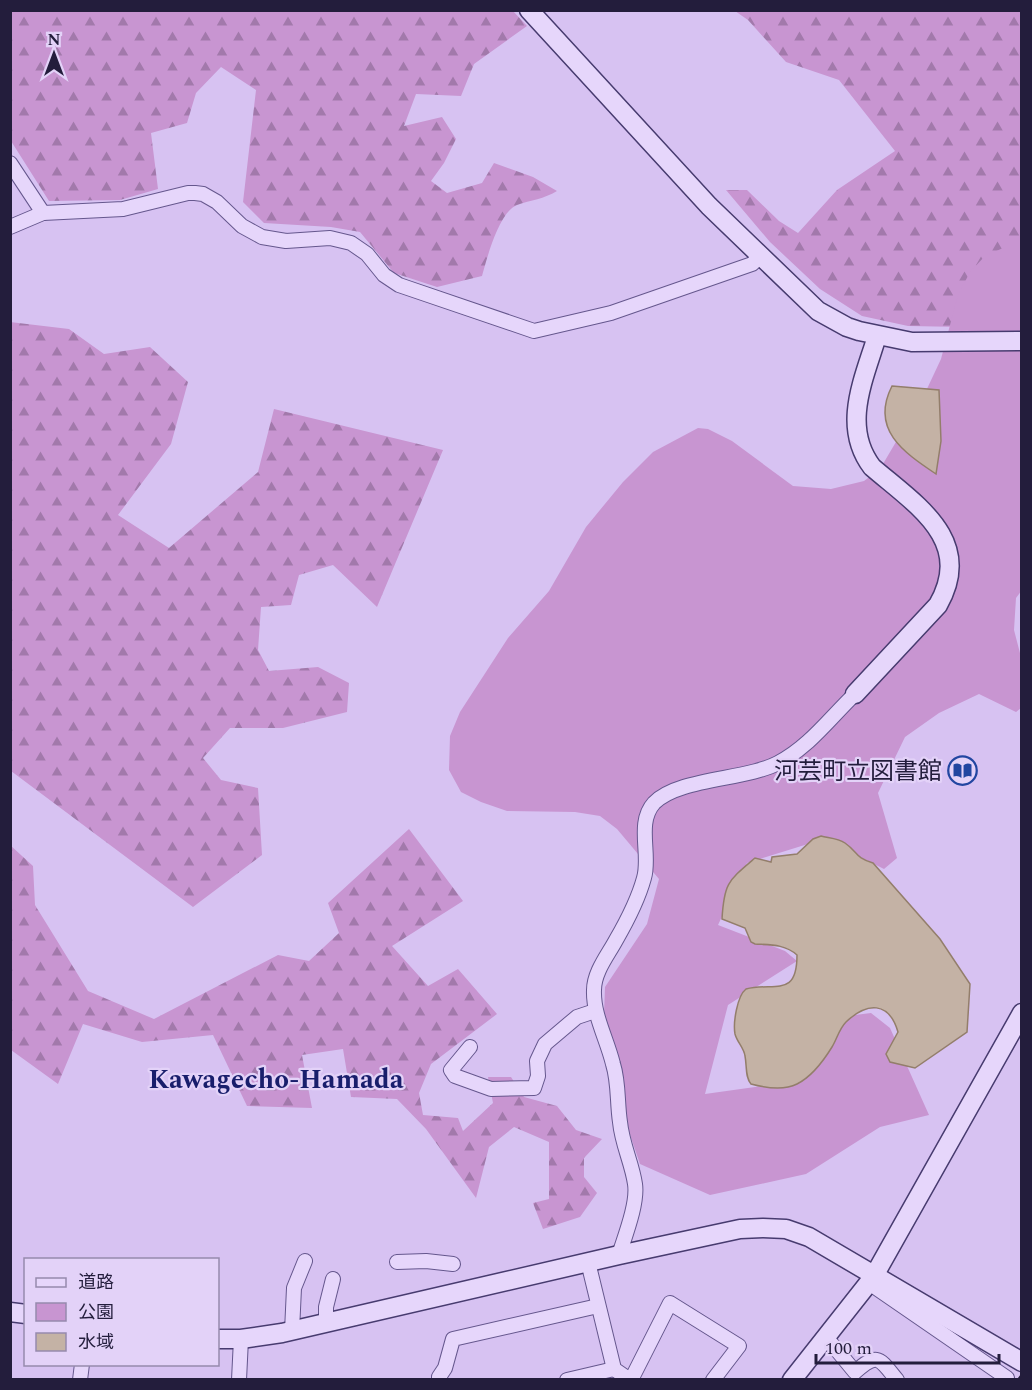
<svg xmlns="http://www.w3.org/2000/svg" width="1032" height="1390" font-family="Spectral,'Noto Sans JP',serif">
	<defs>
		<pattern id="forest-firs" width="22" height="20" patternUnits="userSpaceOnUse" patternTransform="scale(1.5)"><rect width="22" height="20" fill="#c895d1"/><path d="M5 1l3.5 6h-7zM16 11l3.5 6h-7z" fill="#a279ab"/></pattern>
	</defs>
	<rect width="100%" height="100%" fill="#d7c2f2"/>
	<g fill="url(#forest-firs)">
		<path d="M19 10 513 11 527 26 474 64 461 96 416 94 404 126 442 117 456 139 444 163 431 181 447 193 482 183 494 163 533 177 557 191C544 199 531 200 517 205 499 212 487 258 482 276L437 287 394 273 360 232 331 227 264 223 243 202 256 90 221 67 196 93 187 123 151 133 158 189 120 200 49 201 11 141V11Z"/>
		<path d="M735 11H1021V328L908 326 862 316 820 289 770 242 726 190H747L779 221 798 233 837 190 895 151 839 80 786 62 748 20Z"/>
		<path d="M10 322 69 329 104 354 150 347 188 382 171 444 118 515 169 548 258 472 274 409 443 450 377 607 333 565 299 575 291 605 261 607 258 650 269 671 318 667 349 683 347 712 283 728H230L203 758 221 780 258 788 262 855 193 907 11 771Z"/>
		<path d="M409 829 463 901 392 946 428 986 458 969 497 1014 431 1064 419 1093 423 1115 458 1118 463 1131 493 1103 488 1077H511L524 1097 557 1106 576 1130 602 1139 584 1158V1177L597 1193 580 1217 543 1229 533 1203 549 1199V1142L514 1127 489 1147 476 1198 426 1129 397 1099 351 1097 343 1049 302 1055 312 1108 247 1106 213 1035 142 1042 83 1024 58 1084 11 1050 10 845 33 866 35 905 88 991 154 1019 278 955 309 961 339 933 328 903Z"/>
	</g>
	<path fill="#c895d1" d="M1003 248H1021L1022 590 1016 598 1014 630 1021 657V708L1016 712 979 694 939 713 905 737 878 793 897 858 884 869 824 839 747 863 718 925 785 951 797 961 728 1005 705 1094 805 1080 847 1016 871 1013 890 1028 929 1115 880 1127 806 1174 710 1195 640 1164 626 1123 603 1043 605 987 647 924 659 879 617 829 600 816 575 812 507 811 481 802 461 792 449 770 450 736 460 712 508 638 549 591 586 527 623 482 653 452 698 428 708 429 732 441 793 486 831 489 864 481 880 469 926 391 941 359 958 295 970 272 985 256Z"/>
	<g fill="#c4b2a5" stroke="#937e6b" stroke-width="1.5">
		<path d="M892 386 939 390 941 441 936 474C903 452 870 429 892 386Z"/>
		<path d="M821 836C829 838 838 838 845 843 858 852 855 858 873 863L940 939 970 984 967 1032 915 1068 890 1062 886 1054 898 1032C889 1001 867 1002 846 1022 839 1029 837 1039 832 1047 824 1060 811 1077 797 1084 783 1091 766 1088 751 1084 745 1077 747 1066 745 1056 744 1048 737 1042 735 1034 733 1023 737 996 746 989 775 982 797 998 797 955 785 944 770 945 755 944L751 942 745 928 722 919C724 883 728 881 755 858L771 862 772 857 797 854 813 839Z"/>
	</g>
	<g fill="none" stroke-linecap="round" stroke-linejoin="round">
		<defs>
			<g id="street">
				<path d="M10 163 43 213"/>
				<path d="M10 227 43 213 123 209 188 193H195L203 194 217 202 242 226 262 237 286 241 330 238 351 243 367 254 384 275 399 285 534 331 611 313 752 264 762 255"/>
				<path d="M470 1047 451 1070 455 1076 491 1089 534 1088 538 1076 537 1061 545 1044 577 1017 595 1011"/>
				<path d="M619 1255C625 1236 638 1203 635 1184 632 1163 622 1144 620 1122 617 1103 619 1083 613 1064 607 1039 593 1015 594 990 594 972 608 955 616 940 627 921 638 900 644 878 651 855 636 823 654 803 678 778 746 780 778 763 809 747 830 718 855 694"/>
				<path d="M397 1262 426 1261 453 1264"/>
				<path d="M588 1262 614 1369 630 1380"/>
				<path d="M869 1283 1007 1378"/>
				<path d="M326 1323V1307L333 1279"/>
				<path d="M292 1331 294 1288 305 1261"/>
				<path d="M826 1337 855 1372C878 1352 879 1358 897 1380"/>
				<path d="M80 1380 82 1364"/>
				<path d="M239 1380 241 1339"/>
				<path d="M440 1380 439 1377 445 1368 453 1339 598 1306"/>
				<path d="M567 1380 614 1369"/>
				<path d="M631 1380 670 1303 739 1346 713 1380"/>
			</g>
			<g id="secondary">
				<path d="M529 10 709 206 818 311 847 327 859 331 912 342 1022 341"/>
				<path d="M855 694 938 605C975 540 916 505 872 467 841 426 864 379 877 336"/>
				<path d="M10 1312 26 1314"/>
				<path d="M218 1339H241L282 1333 619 1255 740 1229 763 1228 786 1229 809 1237 1022 1362"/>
				<path d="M792 1380 874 1276 1022 1013"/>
			</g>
		</defs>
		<use href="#street" stroke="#65578d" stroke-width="16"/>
		<use href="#secondary" stroke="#473b6f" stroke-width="21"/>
		<use href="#street" stroke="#e6d6fb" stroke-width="14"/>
		<use href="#secondary" stroke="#e6d6fb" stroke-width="18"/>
		<path stroke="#231d3c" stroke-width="4" stroke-dasharray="10 10" stroke-linecap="butt" d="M1019 1380 1022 1376"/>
	</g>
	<defs>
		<symbol id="library-ring" viewBox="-11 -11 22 22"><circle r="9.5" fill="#e3d2f8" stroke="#2246a1" stroke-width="1.5"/><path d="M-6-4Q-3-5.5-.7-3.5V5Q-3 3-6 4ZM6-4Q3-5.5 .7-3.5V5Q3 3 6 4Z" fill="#2246a1"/></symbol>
	</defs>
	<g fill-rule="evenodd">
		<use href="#library-ring" x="946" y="754" width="33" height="33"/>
	</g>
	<g text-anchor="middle" stroke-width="4.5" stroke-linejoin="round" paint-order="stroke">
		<g font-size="24" fill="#231d3c" stroke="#e3d2f8" text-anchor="end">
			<text x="942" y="779">河芸町立図書館</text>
		</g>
		<g font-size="27" font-weight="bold" fill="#191e6c" stroke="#e3d2f8">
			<text x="276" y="1088">Kawagecho-Hamada</text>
		</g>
	</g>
	<rect width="1032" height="1390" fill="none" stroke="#231d3c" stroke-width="24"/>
	<rect x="24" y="1258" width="195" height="108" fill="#e3d2f8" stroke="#968aad" stroke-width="1.5"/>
	<rect x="36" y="1278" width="30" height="9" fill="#e6d6fb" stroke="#968aad" stroke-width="1.5"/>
	<text x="78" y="1288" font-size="18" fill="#231d3c">道路</text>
	<rect x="36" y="1303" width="30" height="18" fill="#c895d1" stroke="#968aad" stroke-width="1.5"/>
	<text x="78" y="1318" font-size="18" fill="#231d3c">公園</text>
	<rect x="36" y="1333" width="30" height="18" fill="#c4b2a5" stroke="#968aad" stroke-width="1.5"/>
	<text x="78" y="1348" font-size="18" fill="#231d3c">水域</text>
	<g transform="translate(54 54)" stroke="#e3d2f8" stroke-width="4.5" paint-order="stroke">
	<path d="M0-4.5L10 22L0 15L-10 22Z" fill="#231d3c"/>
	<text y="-9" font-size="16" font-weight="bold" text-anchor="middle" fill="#231d3c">N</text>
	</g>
	<path d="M816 1354v9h183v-9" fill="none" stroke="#231d3c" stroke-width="3"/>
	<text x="825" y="1354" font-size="18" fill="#231d3c" stroke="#e3d2f8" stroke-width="4.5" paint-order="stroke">100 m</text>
</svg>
